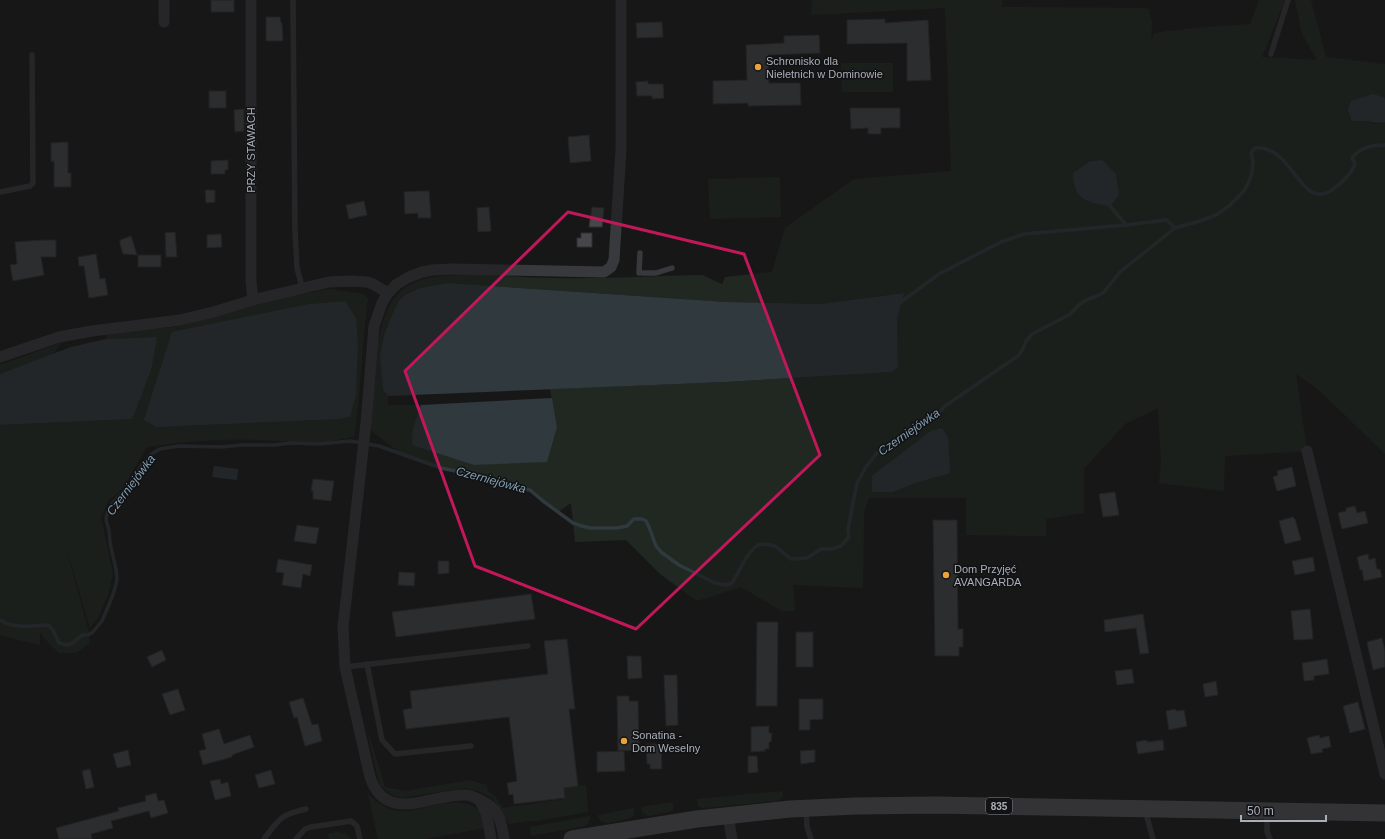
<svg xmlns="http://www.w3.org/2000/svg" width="1385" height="839" font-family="Arial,sans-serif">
	<rect width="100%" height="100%" fill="#171718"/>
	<g fill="#212821" fill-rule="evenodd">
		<path d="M812 0H1002V7L1144 8 1149 9 1152 23 1151 43 1154 33C1186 28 1218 27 1250 24L1259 0H1285L1262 57 1317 60 1302 34 1295 0H1311L1326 57 1385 64V99L1384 97 1373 94 1363 98 1358 122 1364 121 1375 124 1385 122V454L1318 389 1296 374 1307 451 1225 456 1224 491 1159 483 1161 462 1158 408 1125 424 1084 469V513L1046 519V536L966 535V498H869L864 512 863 588 793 585 795 611H782L741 587 697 601 660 574 626 540 575 542 571 503 558 512 543 501 530 490 483 480 465 473 441 468 403 455 374 433 370 428C373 395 374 319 396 296 407 284 421 278 436 277 475 272 515 278 554 278 603 279 653 276 702 275L722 284 725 277 772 272 785 228 854 179 951 171 945 8 811 15ZM446 283 727 302 821 304 903 293 897 318 898 366 891 372 726 382 550 389 557 427 413 428 421 405H388V396L383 390 380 356 421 288ZM948 438 915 483 893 492Z"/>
		<path d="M841 63H893V92H842Z"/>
		<path d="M780 177 781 217 710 219 708 179Z"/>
		<path d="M330 289 364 294 368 299C361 345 362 391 354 436 323 446 294 441 263 440 224 438 185 441 147 447L122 489 108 501 101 518 113 574 108 595 98 618 90 628 62 533 88 629 90 643 76 653H59L44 638 40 632V645L6 637 0 635V425L132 419 157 337 106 339 107 333 175 327 281 298ZM344 301 356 318 358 343 356 396 350 417 339 419 156 427 309 304Z"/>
		<path d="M61 343 53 354 0 374V365Z"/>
		<path d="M369 734 385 787 406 791 470 780 486 785 488 791 495 796 503 808 565 799 564 788 586 785 588 812 537 821H528L509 824 507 822V819L504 820C499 798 485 791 464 788L401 798 389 793 381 786 378 778 368 735Z"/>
		<path d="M783 791V797L777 801 703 808 698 806 697 799Z"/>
		<path d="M368 794C377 804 390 812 405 811 427 810 465 791 480 813 483 817 484 823 485 828L425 839H378Z"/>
		<path d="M673 802V810L670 812 648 816 642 812 641 807Z"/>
		<path d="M634 808V815C630 819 612 823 606 823 602 822 600 820 598 817V815Z"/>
		<path d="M590 816V820L585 826 531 836 530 827Z"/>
		<path d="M337 832 345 834 352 839H329L328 834Z"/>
	</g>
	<g fill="#2f393e">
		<path d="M1373 94 1384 97 1385 99V122C1374 124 1374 122 1365 121 1360 121 1357 122 1352 121L1348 110 1351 101Z"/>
		<path d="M1102 160 1116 174 1119 195 1110 206C1087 203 1073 199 1073 173L1089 162Z"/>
		<path d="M447 283 727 302 821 304 904 293 897 318 898 367 891 372 726 382 388 396 383 390 380 356 384 336 392 315 399 301 405 295 421 288Z"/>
		<path d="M345 301 356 318 358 343 356 396 350 417 339 419 156 427 144 420 172 332 309 304Z"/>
		<path d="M157 337 151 370 132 419 0 425V374L71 347 106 339Z"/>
		<path d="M552 398 557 427 547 462 474 465 412 445 413 428 421 405Z"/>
		<path d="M942 428 948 438 950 473 915 483 893 492H872V476L931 431Z"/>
		<path d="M214 466 238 469 237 480 212 477Z"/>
	</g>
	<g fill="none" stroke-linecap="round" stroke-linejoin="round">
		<g stroke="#2f393e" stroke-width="3.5">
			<path d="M1110 206 1126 225 1167 220 1175 228"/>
			<path d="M901 302 939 274 1001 242 1024 234 1126 225"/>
			<path d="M0 620C14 629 32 626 48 625L53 630 59 643 66 645 73 643 82 635H88L93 632 102 621 113 595 117 580 116 569 110 543 109 530 106 520 107 513 112 504 117 498 128 487 142 465 153 453 160 449 179 446 221 447 242 445H274L291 443 319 444 350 441 379 446 441 468 465 473 483 480 530 490 543 501 573 523 582 526 590 528H617L627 526 634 519H642L646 521 649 527 656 546 661 552 679 565 715 583 726 585 732 583 746 558 753 549 758 545 767 544 775 546 791 559 807 558 821 549H832L841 546 849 537 848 529 857 483 866 467 876 454 896 441 912 429 937 415 945 406 1018 356 1023 349 1026 341 1032 334 1069 315 1079 305 1088 299 1095 297 1103 293 1120 272 1175 228 1200 221 1216 215 1229 206 1243 192 1249 182 1252 172 1253 161 1251 153 1255 148C1295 144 1300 217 1336 187 1344 181 1351 174 1355 164L1352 158C1360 147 1372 145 1385 145"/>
		</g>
	</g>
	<g fill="#46474b" stroke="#313134">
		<rect x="211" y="0" width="23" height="12"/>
		<path d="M266 17H280L281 23H282L283 41H266Z"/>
		<path d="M885 19V23L928 20 931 80 907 81V43L847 44V20Z"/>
		<path d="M662 22 663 37 637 38 636 23Z"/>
		<path d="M819 35 820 53 768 55 769 83H800L801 105 748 106V103L713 104V81L747 80 746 45 784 43V36Z"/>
		<path d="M648 81V84H663L664 98 652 99V96H637L636 82Z"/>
		<rect x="209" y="91" width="17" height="17"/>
		<path d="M850 108H900V128H881V134H868V128L851 129Z"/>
		<path d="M244 109V131L235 132 234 110Z"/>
		<path d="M589 135 591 161 570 163 568 137Z"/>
		<path d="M68 142V173H71V187H54V161L51 162V143Z"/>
		<path d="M228 160V170H225V174H211V161Z"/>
		<path d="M205 190H215V202L206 203Z"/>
		<path d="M419 191H429L431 218H418V213L405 214 404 192Z"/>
		<path d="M364 201 367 215 349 219 346 205Z"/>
		<path d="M489 207 491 231 478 232 477 208Z"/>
		<path d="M592 207 604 208 602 227H589Z"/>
		<path d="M175 232 177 257H166L165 233Z"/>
		<path d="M581 233H592V247H577V238H581Z"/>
		<path d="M221 234 222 247 207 248V235Z"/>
		<path d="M131 236 137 255 123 254 120 244V240Z"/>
		<path d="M42 240H56V257H41L44 275 13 281 10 265 17 264 15 242Z"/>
		<path d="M96 254 100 279 105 278 108 295 89 298 84 266H79L78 257Z"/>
		<rect x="138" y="255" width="23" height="12"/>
		<path d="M1292 467 1296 486 1277 491 1273 477 1278 475 1277 471Z"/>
		<path d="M313 479 334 481 331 501 313 499V491H311Z"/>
		<path d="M1115 492 1119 515 1103 517 1099 494Z"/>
		<path d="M1355 506 1357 513 1365 511 1368 523 1342 529 1338 513 1346 511V508Z"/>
		<path d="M1293 517 1295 519 1301 540 1285 544 1279 521Z"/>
		<path d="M933 520H957L958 629H963V647H959V656H935Z"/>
		<path d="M297 525 319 528 316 544 294 541Z"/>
		<path d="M1368 554 1369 560 1375 558 1377 569H1380L1382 577 1364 581 1362 570H1360L1357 557Z"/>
		<path d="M1313 557 1315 571 1295 575 1292 561Z"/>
		<path d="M278 559 312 565 310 576 303 574 301 588 282 585 284 573 276 572Z"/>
		<path d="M438 561H449V573L438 574Z"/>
		<path d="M399 572 415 573 414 586 398 585Z"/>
		<path d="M531 594 535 619 396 637 392 612Z"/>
		<path d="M1310 609 1313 639 1294 640 1291 611Z"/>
		<path d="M1143 614 1149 653 1140 654 1136 628 1105 632 1104 620Z"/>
		<path d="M757 622H778L777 706H756Z"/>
		<rect x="796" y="632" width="17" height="35"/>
		<path d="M1382 638 1385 651V667L1373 670 1367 642Z"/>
		<path d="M567 639 575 709H569L578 786 564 788 565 798 514 804 513 794 509 795 507 783 517 781 509 717 406 729 403 710 412 708 410 691 548 674 544 641Z"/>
		<path d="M162 650 166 660 152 667 147 657Z"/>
		<path d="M627 656H641L642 678 628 679Z"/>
		<path d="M1327 659 1329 674 1314 676V680L1304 681 1302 663Z"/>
		<path d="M1132 669 1134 683 1117 685 1115 671Z"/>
		<path d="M664 675H677L678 725 666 726Z"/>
		<path d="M1216 681 1218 695 1205 697 1203 684Z"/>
		<path d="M178 689 185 710 170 715 162 694Z"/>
		<path d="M617 696H629V701H638L639 750 618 751Z"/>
		<path d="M303 698 312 725 318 724 322 741 305 746 297 717 294 718 289 702Z"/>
		<path d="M799 699H823V719L810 720V730H799Z"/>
		<path d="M1358 702 1365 729 1350 733 1343 706Z"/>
		<path d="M1175 709 1176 711 1184 710 1187 726 1169 730 1166 711Z"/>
		<path d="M769 726V733H772L771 742H769V749H765V751L751 752V727Z"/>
		<path d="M219 729 224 744 250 735 254 747 232 755V757L203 765 199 751 206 749 202 734Z"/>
		<path d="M1319 735 1320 738 1329 736 1331 747 1322 749 1323 752 1311 754 1307 738Z"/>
		<path d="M1147 740V742L1163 740 1164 750 1138 754 1136 742Z"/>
		<path d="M646 744H661L662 769H650V764H647Z"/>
		<path d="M128 750 131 765 117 768 113 754Z"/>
		<path d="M815 750V762L801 764 800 751Z"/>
		<path d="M624 751 625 771 597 772V752Z"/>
		<path d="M748 756H757L758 772 748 773Z"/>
		<path d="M90 769 94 787 86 789 82 771Z"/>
		<path d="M271 770 275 784 259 788 255 775Z"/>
		<path d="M220 779 221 784 228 782 231 796 215 800 210 781Z"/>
		<path d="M156 793 158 801 164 800 168 813 151 818 149 811 111 821 113 828 91 834 92 839H59L56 828 119 811 118 808 146 801 145 796Z"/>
	</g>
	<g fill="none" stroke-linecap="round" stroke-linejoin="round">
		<g stroke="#38393d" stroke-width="5.5">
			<path d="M293 0 295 231 297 268 302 287"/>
			<path d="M1271 54 1288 0"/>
			<path d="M0 192 30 186 33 183 32 55"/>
			<path d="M639 273 640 253"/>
			<path d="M643 273H656L672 268"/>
			<path d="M367 664 382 740 395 754 471 746"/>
			<path d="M345 667 528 646"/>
			<path d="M806 810 807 827 811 839"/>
			<path d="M1147 810V817L1153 839"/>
			<path d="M1267 813V832L1270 839"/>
			<path d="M264 839C280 818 280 815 306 809"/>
			<path d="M296 839 305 829 311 827 351 821 357 826 360 839"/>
		</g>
		<g stroke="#38393d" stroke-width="11">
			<path d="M164 0V22"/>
			<path d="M251 0V281L253 300"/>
			<path d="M0 357 59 337 92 331 180 320 213 312 253 300 329 282 350 281 367 282 373 284 388 293"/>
			<path d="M1307 451 1385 774"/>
			<path d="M479 799 487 815 491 839"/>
			<path d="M728 815 732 839"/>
			<path d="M504 839C503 831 501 822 498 815 494 808 489 804 482 801 476 798 471 795 465 795 431 794 386 825 370 777L345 667 343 627 366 423 374 326 382 303 388 293 397 284 409 277 422 272 433 270 453 269 604 272 611 267 614 260 621 150V0"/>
		</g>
		<path stroke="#54565c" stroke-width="17" d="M572 839 697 819 790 809 856 806 935 805 1385 813"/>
	</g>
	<path d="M0 0H1385V839H0ZM568 212 744 254 820 455 636 629 475 566 405 371Z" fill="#171718" fill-opacity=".55" fill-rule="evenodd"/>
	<path fill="none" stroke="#c2185b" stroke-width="3" stroke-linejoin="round" d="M568 212 744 254 820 455 636 629 475 566 405 371Z"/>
	<g fill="#eaa23d" stroke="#121214" stroke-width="1.5">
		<circle cx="758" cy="67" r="4"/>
		<circle cx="946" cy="575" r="4"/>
		<circle cx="624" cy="741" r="4"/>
	</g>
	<g text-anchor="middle" stroke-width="3" stroke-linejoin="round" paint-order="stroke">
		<rect fill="#121214" stroke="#7c8087" stroke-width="1" x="986" y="798" width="26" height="16" rx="3"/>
		<g font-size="10" font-weight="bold" fill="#a9afb8">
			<text x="999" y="810">835</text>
		</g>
		<g font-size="11" fill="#a9afb8" stroke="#121214" text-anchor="start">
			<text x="766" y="65">Schronisko dla<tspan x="766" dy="13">Nieletnich w Dominowie</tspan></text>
			<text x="954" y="573">Dom Przyjęć<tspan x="954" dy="13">AVANGARDA</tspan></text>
			<text x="632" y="739">Sonatina -<tspan x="632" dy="13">Dom Weselny</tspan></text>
		</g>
		<g font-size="11" fill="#a9afb8" stroke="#121214">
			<text transform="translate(251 150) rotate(-90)" y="4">PRZY STAWACH</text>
		</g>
		<g font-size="12" font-style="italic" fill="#829fb1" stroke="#121214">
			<text transform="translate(909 432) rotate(-35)" y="4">Czerniejówka</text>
			<text transform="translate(491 480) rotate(15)" y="4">Czerniejówka</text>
			<text transform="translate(131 485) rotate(-53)" y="4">Czerniejówka</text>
		</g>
	</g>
	<path d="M1241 815v6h85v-6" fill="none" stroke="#a9afb8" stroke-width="2"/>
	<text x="1247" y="815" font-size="12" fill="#a9afb8" stroke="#121214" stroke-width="3" paint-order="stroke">50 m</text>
</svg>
